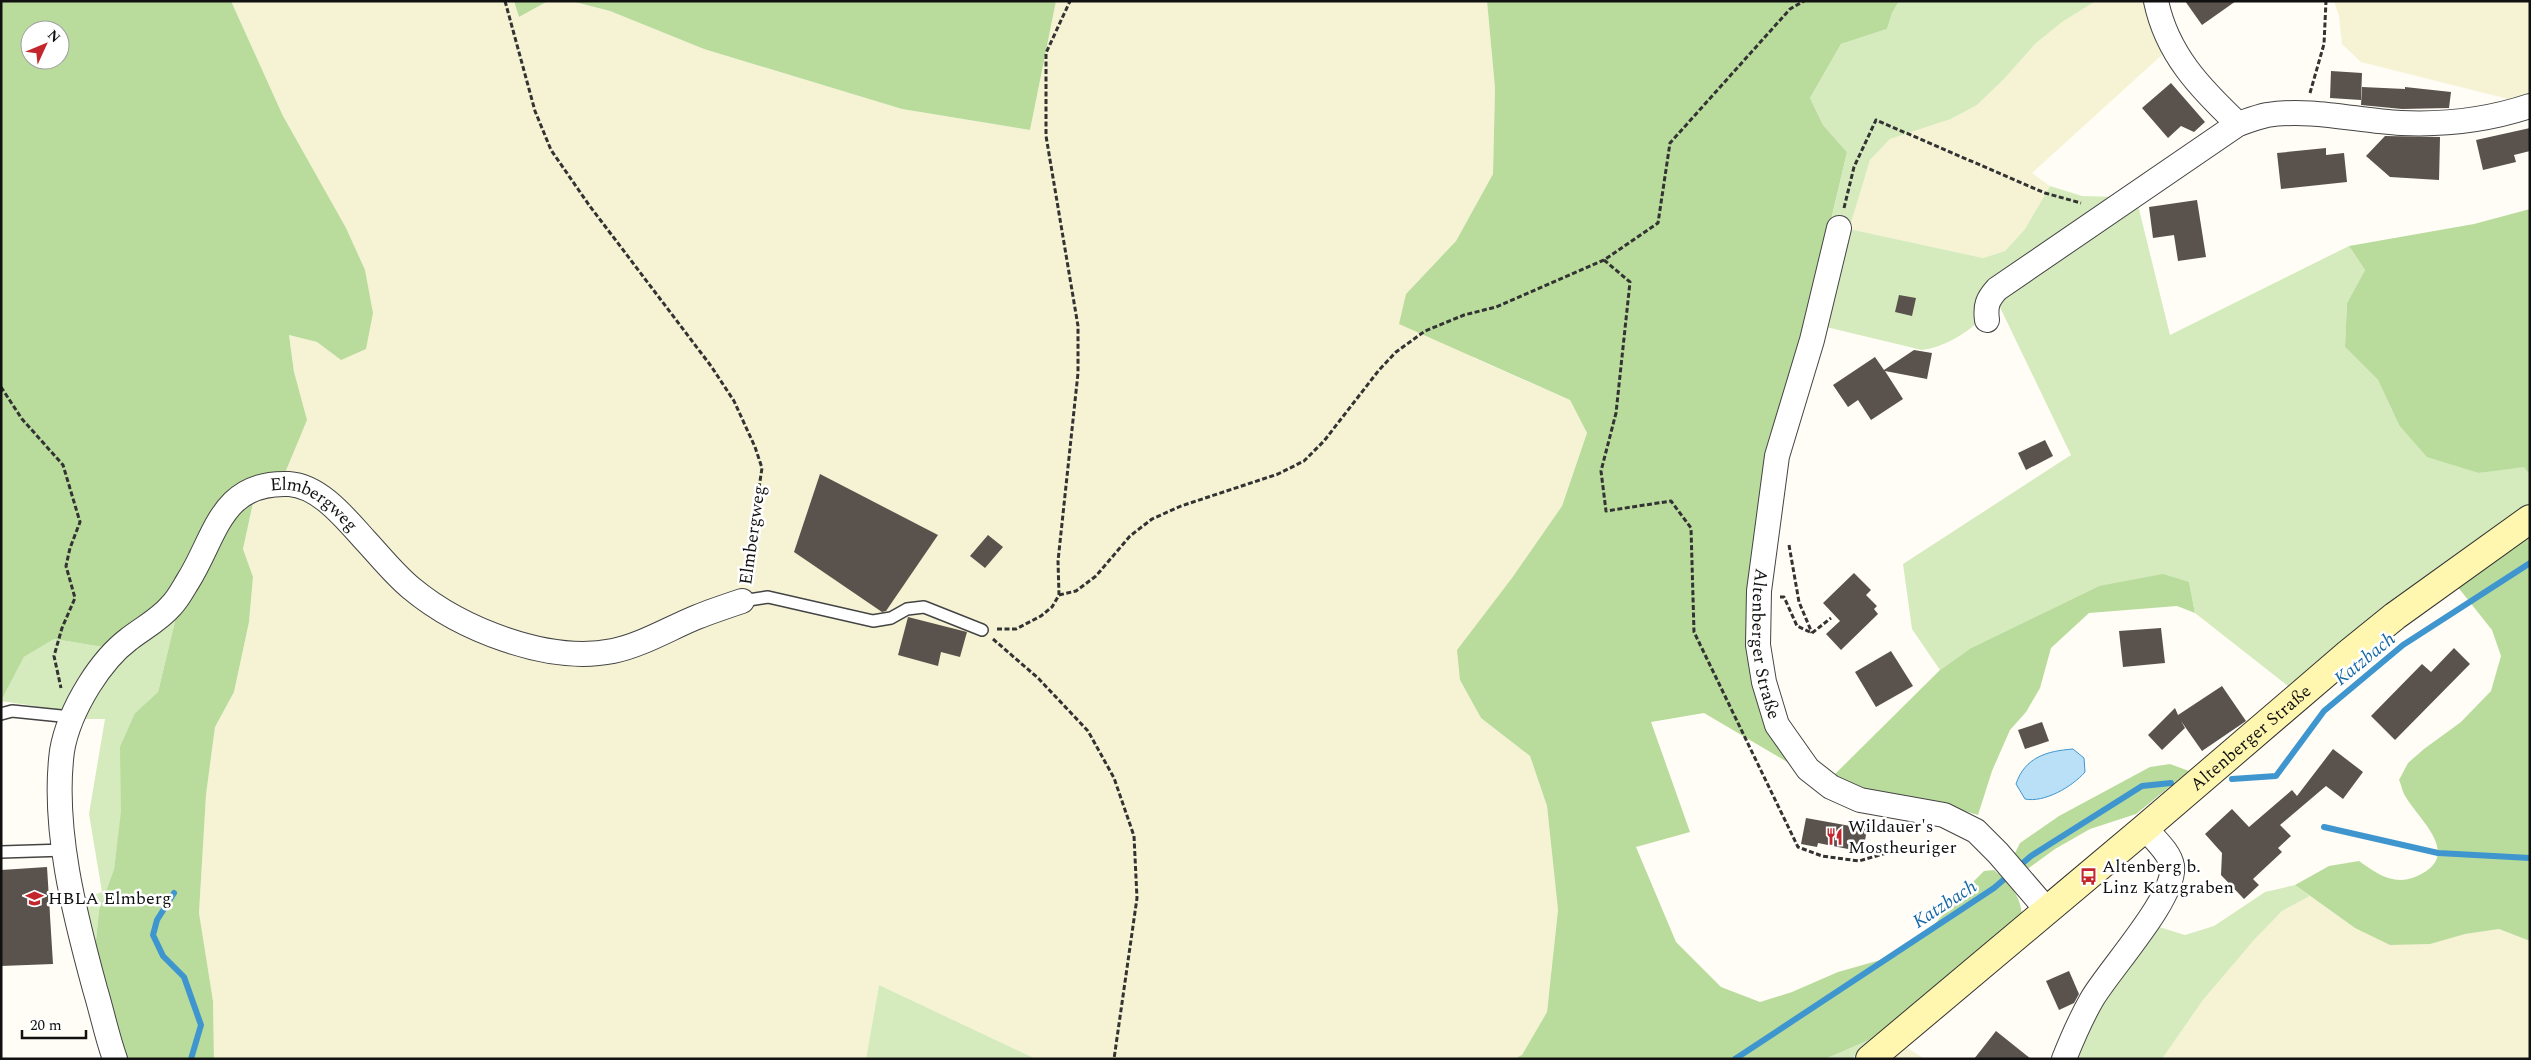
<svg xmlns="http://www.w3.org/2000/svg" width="2531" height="1060" font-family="Spectral,serif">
	<rect width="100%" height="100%" fill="#fffdf5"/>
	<g fill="#f6f3d4">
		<path d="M231 1H514L519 17 548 1H571L610 11 704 49 902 109 1030 130 1056 1H1487L1495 88 1493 174 1456 241 1406 294 1474 358 1570 400 1587 433 1562 506 1512 578 1460 680 1481 718 1530 756 1547 806 1558 910 1547 1012 1522 1055 1514 1059H1036L879 985 866 1059H214L213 1001 199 913 206 795 215 727 234 692 249 622 253 577 243 549 254 498 285 473 294 451V372L289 335 317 342 341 360 283 116Z"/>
		<path d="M2096 1H2148L2164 53 2032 173 2050 186 2025 229 2005 251 1983 258 1848 229 1870 160 1890 139 1951 119 1977 105 2004 79 2035 44 2062 22Z"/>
		<path d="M2334 1H2530V96L2516 101 2361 62 2342 44 2339 16Z"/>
		<path d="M2310 896 2355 928 2465 934 2499 929 2530 941V1059H2162L2203 1000 2254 940 2282 911Z"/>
		<path d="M1904 1046 1925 1059H1889Z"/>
	</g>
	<g fill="#d5ebbd">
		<path d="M1899 1H2096L2062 22 2035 44 2004 79 1977 105 1951 119 1890 139 1870 160 1849 229 1983 258 2005 251 2025 229 2050 186 2082 196 2118 197C2101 208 2082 219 2067 232 2027 267 1978 344 1922 350L1822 326 1830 225 1847 152 1823 125 1810 98 1841 44 1887 29 1892 13Z"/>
		<path d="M2137 201 2170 335 2349 246 2365 270 2347 303 2345 347 2378 380 2399 425 2479 473 2524 466 2530 475V507L2293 690 2195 613 2189 582 2099 586 1971 648 1940 670 1912 629 1903 564 2071 455 1997 301Z"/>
		<path d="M178 609 158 692 135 713 114 869 99 910 94 960 81 899 102 892 89 814 105 719H81L109 667Z"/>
		<path d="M54 639 109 648 62 710 1 701 24 657Z"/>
		<path d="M2295 885 2310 896 2282 911 2254 940 2203 1000 2162 1059H2070L2095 1011 2156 926 2185 935 2214 926 2265 892Z"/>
		<path d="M879 985 1036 1059H866Z"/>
		<path d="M1883 1034 1851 1059H1825Z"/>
	</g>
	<g fill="#b9dc9c" fill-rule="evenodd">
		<path d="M1 1H231L283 116 346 228 365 270 373 313 366 349 341 360 317 342 289 335 294 372 307 420 285 473 259 478 171 596 109 648 54 639 24 657 1 701ZM30 30H60V60H30Z"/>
		<path d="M514 1H548L519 17Z"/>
		<path d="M571 1H1056L1030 130 902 109 704 49 610 11Z"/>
		<path d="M1487 1H1899L1892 13 1887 29 1841 44 1810 98 1823 125 1847 152 1814 292 1751 622 1799 769 1704 713 1651 722 1690 832 1636 847 1676 942 1721 987 1760 1002 1792 992 1838 972 1898 955 1929 931 1955 900 1984 871 1994 870C2009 883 2021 895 2022 916L1883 1034 1825 1059H1514L1522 1055 1547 1012 1558 910 1547 806 1530 756 1481 718 1460 680 1457 650 1512 578 1562 506 1587 433 1570 400 1399 324 1406 294 1456 241 1493 174 1495 88Z"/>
		<path d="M2530 209V475L2524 467 2479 473 2427 457 2399 425 2378 380 2345 347 2347 303 2365 270 2349 246 2474 224Z"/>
		<path d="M254 498 243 549 253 577 249 622 234 692 215 727 206 795 199 913 213 1001 214 1059H126L94 960 99 910 114 869 121 812 120 747 135 713 158 692 178 609 224 526Z"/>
		<path d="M2530 535V941L2499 929 2465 934 2430 944 2390 945 2355 928 2295 885 2329 866 2359 861C2376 873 2393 886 2415 877 2466 856 2418 820 2404 794 2402 790 2401 784 2399 780L2408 763 2424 749 2461 722 2491 691 2501 656 2492 630 2457 586Z"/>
		<path d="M2163 574 2189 582 2195 613 2177 606 2089 613 2051 648 2040 688 2026 712 2010 730 1992 771 1978 815 1947 806 1865 797 1830 779 1940 670 1971 648 2099 586Z"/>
		<path d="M2170 764 2189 771 2136 814 2090 829 2055 849 2026 870 2013 857 2020 843 2059 816 2150 767Z"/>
	</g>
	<path fill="#b9e0f7" stroke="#3f96cf" d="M2073 749 2084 758 2085 772C2072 787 2044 803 2025 799L2016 784C2025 757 2047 751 2073 749Z"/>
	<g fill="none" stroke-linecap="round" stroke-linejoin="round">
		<g stroke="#3f96cf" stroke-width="6">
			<path d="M2232 779 2276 776 2324 711 2403 645 2530 563"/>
			<path d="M2324 827 2438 853 2530 858"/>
			<path d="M2017 868 2031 856 2142 786 2171 783"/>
			<path d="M174 893 157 920 153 935 163 956 184 977 201 1025 191 1059"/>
			<path d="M1735 1059 1994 888 2009 875"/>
		</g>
	</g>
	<g fill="#5a524d">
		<path d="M2185 1H2236L2202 25Z"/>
		<path d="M2331 71 2362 73 2361 100 2330 98Z"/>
		<path d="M2171 83 2205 122 2194 132 2181 126 2168 138 2142 108Z"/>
		<path d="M2362 87 2405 89V87L2451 92 2449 108 2402 109 2361 105Z"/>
		<path d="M2530 128V151L2514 155 2516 162 2483 170 2476 140Z"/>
		<path d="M2385 136 2440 137 2439 180 2390 177 2366 156Z"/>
		<path d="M2326 148V155L2344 153 2347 182 2281 189 2277 153Z"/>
		<path d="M2197 200 2206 257 2178 261 2174 235 2153 238 2149 207Z"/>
		<path d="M1899 295 1916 298 1912 316 1895 312Z"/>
		<path d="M1914 350 1932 353 1927 379 1885 371 1903 399 1871 420 1858 400 1848 407 1833 385 1875 357 1884 370Z"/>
		<path d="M2045 440 2053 456 2026 470 2018 453Z"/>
		<path d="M820 474 938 535 886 611 882 612 794 552Z"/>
		<path d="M988 535 1003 547 985 568 970 556Z"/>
		<path d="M1854 573 1871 590 1866 595 1877 606 1874 609 1878 614 1841 650 1826 634 1840 621 1823 603Z"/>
		<path d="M908 617 967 632 960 657 941 652 938 666 898 655Z"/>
		<path d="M2161 628 2165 663 2123 667 2119 631Z"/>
		<path d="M2454 648 2470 664 2395 740 2371 716 2422 664 2431 672Z"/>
		<path d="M1891 651 1913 686 1876 707 1855 672Z"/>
		<path d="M2222 686 2246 721 2202 751 2181 721 2185 728 2162 750 2148 735 2175 708 2178 715Z"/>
		<path d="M2042 722 2049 741 2025 749 2018 730Z"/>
		<path d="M2333 749 2363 772 2343 799 2326 786 2280 825 2291 836 2278 848 2282 852 2253 879 2259 885 2244 899 2221 875 2222 853 2205 834 2232 809 2249 827 2292 790 2297 796Z"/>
		<path d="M1806 818 1867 829 1863 852 1818 843 1817 847 1801 844Z"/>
		<path d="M47 867 53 964 1 966V870Z"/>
		<path d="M2069 971 2079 994 2074 1003 2059 1010 2046 981Z"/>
		<path d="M1996 1031 2031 1059H1974Z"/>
	</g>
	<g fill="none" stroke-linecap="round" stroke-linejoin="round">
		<defs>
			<g id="lane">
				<path d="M742 601 768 597 873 621 891 618 907 609 924 607 982 630"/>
				<path d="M1 714 12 711 71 717"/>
				<path d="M1 852 65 850"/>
			</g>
			<g id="street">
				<path d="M2156 1C2167 54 2200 88 2238 124 2247 121 2257 117 2267 115 2311 108 2358 121 2401 123 2445 125 2488 120 2530 106"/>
				<path id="s1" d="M1839 228 1812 340 1777 456 1759 591 1758 645 1764 682 1777 725 1808 769 1831 787 1860 800 1944 815 1976 831 1998 853 2047 910"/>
				<path d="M1987 320C1985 305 1988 299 1997 289L2238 124"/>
				<path id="s2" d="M115 1059C107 1037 102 1012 95 989 75 916 52 828 62 751 66 727 76 706 89 685 99 669 113 651 129 639 143 628 159 620 171 606 178 599 183 589 188 581 216 537 220 481 289 484 320 486 346 519 365 540 380 556 394 574 411 588 460 629 548 664 613 651 642 645 670 628 697 617 712 611 727 606 742 601"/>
				<path d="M2064 1059C2072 1039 2081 1018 2092 999 2108 971 2177 896 2172 866 2170 852 2153 838 2145 828"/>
			</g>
			<g id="secondary">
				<path id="s3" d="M1870 1059 2145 828 2348 654 2395 616 2530 519"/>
			</g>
		</defs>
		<use href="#lane" stroke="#444" stroke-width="14"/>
		<use href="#street" stroke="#444" stroke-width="26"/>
		<use href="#secondary" stroke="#333" stroke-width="30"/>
		<g stroke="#333" stroke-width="3" stroke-dasharray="5 2.5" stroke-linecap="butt">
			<path d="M505 1 535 111 551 150 589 205 711 366 734 401 755 447 762 468 745 580"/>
			<path d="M2310 93 2324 44 2326 1"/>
			<path d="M1844 208 1854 167 1876 120 2045 193 2081 203"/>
			<path d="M1604 260 1630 282 1616 413 1601 471 1606 511 1671 501 1691 528 1694 632 1798 847 1822 856 1859 861 1890 852"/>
			<path d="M1 387 22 419 63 465 80 522 70 548 66 566 75 598 62 628 54 656 61 688"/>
			<path d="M1789 545 1799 602 1812 633"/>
			<path d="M1059 595 1076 591 1096 576 1130 536 1152 519 1181 506 1278 474 1304 461 1324 441 1379 370 1396 352 1425 331 1464 315 1496 307 1604 260 1658 223 1670 143 1790 9 1804 1"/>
			<path d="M1780 597H1784L1797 626 1812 633"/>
			<path d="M997 629H1016L1041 616 1052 607 1059 595 1058 561 1078 373V326L1046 136V53L1070 1"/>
			<path d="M1812 633 1831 618"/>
			<path d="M993 639 1038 678 1088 731 1114 778 1134 836 1137 898 1114 1059"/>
		</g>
		<use href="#lane" stroke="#fff" stroke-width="11"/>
		<use href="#street" stroke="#fff" stroke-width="24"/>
		<use href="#secondary" stroke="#fff6b0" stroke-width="28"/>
	</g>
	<defs>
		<symbol id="restaurant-bare" viewBox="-9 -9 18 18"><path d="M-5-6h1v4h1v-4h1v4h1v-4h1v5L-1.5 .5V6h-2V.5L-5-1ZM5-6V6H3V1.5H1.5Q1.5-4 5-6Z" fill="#c4262e" stroke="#fff" stroke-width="2.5" paint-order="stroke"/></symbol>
		<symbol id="bus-bare" viewBox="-9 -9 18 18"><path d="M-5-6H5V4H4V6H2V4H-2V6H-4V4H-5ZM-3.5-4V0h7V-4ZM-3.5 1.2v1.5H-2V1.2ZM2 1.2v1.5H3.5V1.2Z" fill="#c4262e" stroke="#fff" stroke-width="2.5" paint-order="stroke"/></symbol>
		<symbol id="school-bare" viewBox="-9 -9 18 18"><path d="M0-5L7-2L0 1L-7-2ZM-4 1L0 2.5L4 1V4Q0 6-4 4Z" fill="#c4262e" stroke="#fff" stroke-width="2.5" paint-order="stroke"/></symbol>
	</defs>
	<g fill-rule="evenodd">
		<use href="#restaurant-bare" x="1822" y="824" width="25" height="25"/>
		<use href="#bus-bare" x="2076" y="864" width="25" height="25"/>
		<use href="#school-bare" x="22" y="886" width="25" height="25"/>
	</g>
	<g text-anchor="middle" stroke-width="5" stroke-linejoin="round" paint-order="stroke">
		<g font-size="18" fill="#111" stroke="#fff">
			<text dy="6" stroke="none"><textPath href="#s2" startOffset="714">Elmbergweg</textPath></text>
			<text transform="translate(752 535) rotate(-82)" y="6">Elmbergweg</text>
			<text dy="6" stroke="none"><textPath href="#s1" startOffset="426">Altenberger Straße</textPath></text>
			<text dy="6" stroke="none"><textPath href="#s3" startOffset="498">Altenberger Straße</textPath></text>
		</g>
		<g font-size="18" fill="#111" stroke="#fff" text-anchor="start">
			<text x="1848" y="832">Wildauer's<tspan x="1848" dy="21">Mostheuriger</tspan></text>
			<text x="2102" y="872">Altenberg b.<tspan x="2102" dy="21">Linz Katzgraben</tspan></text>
			<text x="48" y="904">HBLA Elmberg</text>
		</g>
		<g font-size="19" font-style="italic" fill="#1768a6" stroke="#fff">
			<text transform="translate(2364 658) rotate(-39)" y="7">Katzbach</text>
			<text transform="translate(1944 903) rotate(-33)" y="7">Katzbach</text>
		</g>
	</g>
	<rect width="2531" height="1060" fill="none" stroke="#111111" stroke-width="5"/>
	<g transform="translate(45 45) rotate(46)"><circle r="24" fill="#ffffff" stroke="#a0a0a0"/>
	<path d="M0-4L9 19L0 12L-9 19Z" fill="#c4262e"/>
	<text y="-8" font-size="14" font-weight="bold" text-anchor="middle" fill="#111111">N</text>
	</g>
	<path d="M22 1030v8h64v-8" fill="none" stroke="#111111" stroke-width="2.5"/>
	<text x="30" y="1030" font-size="15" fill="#111111" stroke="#ffffff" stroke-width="4" paint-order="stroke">20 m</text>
</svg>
